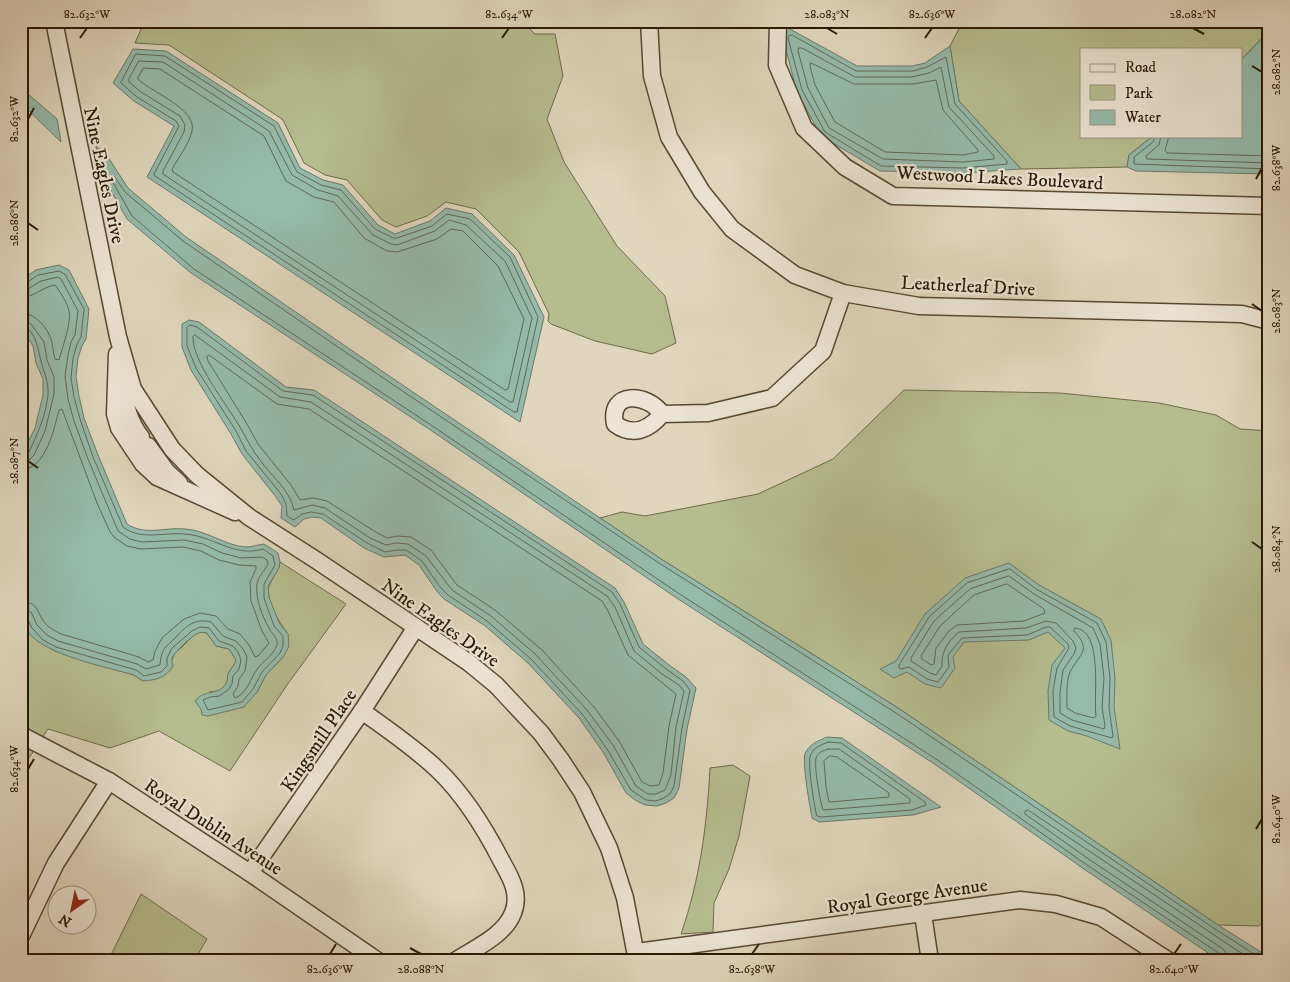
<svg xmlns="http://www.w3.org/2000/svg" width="1290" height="982" font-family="'IM FELL DW Pica',serif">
	<rect width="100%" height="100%" fill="#e0d6bd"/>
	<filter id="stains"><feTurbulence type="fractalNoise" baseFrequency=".004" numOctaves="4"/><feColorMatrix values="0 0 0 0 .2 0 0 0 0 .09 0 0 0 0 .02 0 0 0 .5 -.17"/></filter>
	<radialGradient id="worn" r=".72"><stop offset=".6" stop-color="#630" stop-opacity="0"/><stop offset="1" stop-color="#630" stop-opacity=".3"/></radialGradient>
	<g fill="#b5bd8f" stroke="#706a49">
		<path d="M134 21H522L535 34H555L563 76 547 119 564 162 617 246 665 296 676 343 652 354 595 341 551 324 548 321 549 314 519 252 476 209 446 202 427 216 396 227 382 220 347 180 325 175 304 163 283 120 279 117 169 45 135 43 142 27Z"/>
		<path d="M963 21H1269V31L1241 60V49H1081V136H1153L1129 155 1127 167 1021 169 959 101 950 46Z"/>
		<path d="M904 390 1060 393 1159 403 1216 415 1240 429 1269 431V916L1259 926 1218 925 898 708 661 559 600 518 622 512 645 516 758 494 833 459Z"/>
		<path d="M280 562 346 604 287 685 230 771 159 731 110 748 48 729 21 770V614L27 631 55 651 134 675 143 681 172 660 175 652 181 648 194 635 200 632 207 633 216 646 229 649 236 660C234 668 231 668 228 674 227 677 228 680 227 683 224 690 216 692 209 692H257L266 675 284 656 288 634C280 624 263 597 270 584 273 576 279 571 280 562Z"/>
		<path d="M733 765 750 776 739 836 729 869 714 903 713 932 681 934C700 879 707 825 710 768Z"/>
		<path d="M141 894 207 939 194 961H108Z"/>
	</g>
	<g fill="#95baab" stroke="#6a7968">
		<path d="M779 23 857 66H912L925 63 950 46 959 101 1021 169 963 173 880 171 821 136 797 92Z"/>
		<path d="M1269 31V174L1136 171 1127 167 1129 155 1153 136H1241V60Z"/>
		<path d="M133 49 166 51 278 123 300 168 323 180 343 185 378 225 395 234 430 221 446 208 472 214 514 255 544 317 520 422 147 177 174 126 134 101 113 83Z"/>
		<path d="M21 88 57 119 61 142 21 103Z"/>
		<path d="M96 146 106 154 128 188 186 237 398 382 661 559 898 708 1218 925 1269 957V961H1220L1084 869 933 763 675 597 429 429 191 273 127 219 101 173Z"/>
		<path d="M59 265 69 270 89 309 86 339 82 346 78 358 76 377 79 396 84 418 98 455 127 524C146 536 164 527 185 529 206 530 224 545 245 547 252 547 257 545 264 544L278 553 280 562 279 568 268 586 269 597 279 623 288 634 289 646 284 656 266 675 257 692 244 707 208 716 202 715 201 709 195 701C204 689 217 696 225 685 228 681 227 678 228 674 231 668 234 666 236 660L229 649 216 646 207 633C204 632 202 632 199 633 193 634 174 653 172 658 172 661 172 663 173 666 166 678 156 680 143 681L134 675C106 667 45 655 28 632 25 627 23 620 21 614V456L35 428 43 395V379L36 363 33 346 21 328V280L36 270Z"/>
		<path d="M189 320 199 322 286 387 314 390 615 588 624 602 643 644 669 665 686 677 696 688 687 729 679 788 674 798 666 803 657 806 645 805 635 800 626 793 603 752 579 718 528 663 484 625 444 599 436 590 419 565 405 555 384 557 364 548 321 518 312 517 304 519 295 527 281 518 282 506 276 497 242 454 231 434 191 370 182 347V324Z"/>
		<path d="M1009 563 1039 585 1101 619 1111 640 1115 678 1114 707 1120 749 1087 736 1068 731 1049 720 1048 691 1052 665 1065 648 1048 632 1029 640 964 642 953 657 955 668 941 688 925 684 907 672 894 678 880 669 896 661 925 614 965 578Z"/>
		<path d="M827 737 842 738 941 807 913 815 819 822 812 818C810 807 802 763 805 754 809 744 818 741 827 737Z"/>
	</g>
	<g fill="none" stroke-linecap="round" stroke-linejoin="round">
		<g stroke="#606957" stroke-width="1">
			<path d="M792 35 856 71H913L927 67 946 57 955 104 1007 161V164L963 168 881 166 825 132 802 90 788 38 789 36Z"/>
			<path d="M799 48H802L855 77H912L929 73 941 67 949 107 994 156V159L963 162 883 159 829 128 808 88 798 51Z"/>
			<path d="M136 54 165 56 274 126 297 172 321 185 341 190 375 229 393 238H397L432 226 447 214 470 219 510 257 538 317 517 412H514L155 176 154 174 179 126 176 121 137 97 121 83Z"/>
			<path d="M139 61 163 62 269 131 292 175 318 190 338 196 373 235 391 244 397 245 435 231 449 220 466 225 505 261 532 318 513 402H510L163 174V171L184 132 185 125 180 116 141 92 129 82V79Z"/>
			<path d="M811 63 854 84H913L936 80 943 110 978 150V152L963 155 885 152 835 122 815 85 810 66Z"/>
			<path d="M144 68 160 69 264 136 286 181 314 197 334 202 364 238 387 251 397 252 437 239 451 229 463 231 498 266 524 319 508 389 505 390 173 172 172 169C179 157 189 144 192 131 197 109 153 93 139 80L138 78Z"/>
			<path d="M1155 136 1153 142 1134 157V164L1269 169"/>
			<path d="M1161 136 1159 145 1146 156 1147 159 1269 163"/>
			<path d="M1169 136 1165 150 1167 153 1269 156"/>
			<path d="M21 284 26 283 38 275 59 271 65 274 84 309 81 337 77 344 73 358 71 378 74 397 80 419 93 457 123 527C142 541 162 532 184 534 212 535 234 558 263 549L273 556 275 565 264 584V598L274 626 283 636V646L280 653 262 672 253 689 242 702 208 710 203 700 210 697 219 696 228 690 232 684 233 676 239 669 241 660 238 652 233 646 219 641 209 628 200 627 192 631 172 648 167 658V666L161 672 144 676 136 670 56 647 43 640 32 628 27 618 21 615"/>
			<path d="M21 290 28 289 41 281 58 277 61 279 78 311 75 335 71 342 68 355 65 376 68 399 74 421 88 459 118 531 130 539 142 542 184 540 203 544 222 553 241 558 262 557 267 560 268 564C265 570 258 577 257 584 255 598 262 616 269 628 271 633 276 636 277 641 279 651 263 661 258 668 251 677 247 694 235 698L233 694 238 686 239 679 245 671 247 657 243 649 236 641 223 636 211 622C196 618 187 625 177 636 165 649 162 646 160 665L146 669 137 664 58 641 47 635 37 625 31 612 21 609"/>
			<path d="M21 298C33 297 42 288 54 285L56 286C61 294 67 302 69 311 72 321 62 349 59 360L55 359C53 353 53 345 51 339 46 326 35 313 21 313"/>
			<path d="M21 320 31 324 44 342 47 360 54 377V394L45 431 34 455 28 461 21 463"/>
			<path d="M190 325 197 327 283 391 313 395 612 592 620 604 639 647 666 669 683 681 690 690 682 728 674 786 670 794 664 798 656 801 646 800 631 790 607 749 583 715 532 660 487 621 448 595 440 587 422 561 406 550H397L385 552 367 543 323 514 311 512 302 514 294 520 287 516 286 504 281 494 246 451 236 431 196 368 187 346V328Z"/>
			<path d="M21 326C36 328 38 350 41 361 44 373 49 382 48 395 46 416 37 435 28 454L21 456"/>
			<path d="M195 335 280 397 311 402 607 596 615 607 634 651 662 674 679 685 684 691 676 727 671 775 665 790 656 794H648L636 786 613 745 587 710 535 654 491 616 452 590 426 556 408 544 396 543 386 545 370 538 325 508 312 505 294 510C290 490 272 477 260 460 252 450 247 439 240 427 227 405 192 361 193 337Z"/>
			<path d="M209 355 277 404 309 409 602 601 608 611 628 655 676 694 669 726 663 773 659 785 650 786 642 782 619 741 594 707 542 650 495 610 457 585 431 550 411 537 397 536 387 538 374 531 327 501 313 498 300 500 291 485 258 444 247 424 208 361 207 357Z"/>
			<path d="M21 470C46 469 54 429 59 410L62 409 97 503 110 532 115 538 127 546 141 549 183 547 201 551 219 560 239 565 256 566V569L250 582 251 601 262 631 269 643 258 656 255 657 249 645 240 634 228 629 216 616 200 613 184 619 162 638 155 651 153 660 148 662 139 657 61 634C55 631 49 628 44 622 36 611 39 602 21 602"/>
			<path d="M1010 569 1036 589 1097 623 1106 642 1110 678 1109 708 1113 736 1112 738 1070 726 1054 717 1053 691 1057 668 1069 648 1068 644 1050 627H1046L1027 635 962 638 948 655 949 667 938 682 927 679 909 667 901 669 899 668V665L929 617 967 583Z"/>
			<path d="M1009 576 1034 594 1093 628 1100 644 1104 678 1102 707 1105 726 1104 729 1072 720 1060 713V692L1063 670 1074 654 1076 648 1073 641 1056 623 1046 621 1026 628 959 632C948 641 941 652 942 666L936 675 930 673 911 661V658L934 621 970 589Z"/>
			<path d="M1007 584 1044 609 1045 613 1024 621 957 625 949 631 936 648 934 664 931 665 922 659 921 656 940 626 974 595Z"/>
			<path d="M1075 628C1104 630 1093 696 1096 716L1094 718 1075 713 1067 708C1067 697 1066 682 1070 672 1079 654 1093 651 1074 631Z"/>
			<path d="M828 742 841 743 925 802 926 805 912 810 821 817 817 816C814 807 808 765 810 757 812 748 821 745 828 742Z"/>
			<path d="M828 749H839L910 799V803L823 810C820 801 814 767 816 758 818 752 823 751 828 749Z"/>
			<path d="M830 756 837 757 889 793V797L829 802 826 787 824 761Z"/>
			<path d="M1222 961 1220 954 1087 865 936 759 678 593 431 425 194 269 132 216 111 179V177L114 176 125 192 183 241 395 386 659 563 896 713 1215 929 1265 961"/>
			<path d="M1228 961 1227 954 1223 949 1090 860 1025 814V811L1028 810 1253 961"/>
		</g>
		<defs>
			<g id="minor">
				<path d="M54 21 118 337 133 389 172 449 197 475 249 517 316 560 468 662 496 685 541 733 561 760 582 792 609 848 625 898 637 961"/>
				<path d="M649 21 652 76 669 137 702 192 732 229 795 275 843 293 919 306 1242 314 1269 321"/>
				<path d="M778 21 777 65 804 128 845 167 893 196 1269 206"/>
				<path d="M117 354 115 414 119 428 143 464 157 477 235 512"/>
				<path d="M122 382C124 401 129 422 141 437"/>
				<path d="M662 414C648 393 608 390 615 424 633 437 649 430 662 414L708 413 772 398 823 351 843 293"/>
				<path d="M148 446 167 472 179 483"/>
				<path d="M362 711C388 730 415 748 438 770 465 796 484 827 501 860 510 876 521 894 513 913 504 936 475 948 455 961"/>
				<path d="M21 735 109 781 250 873 378 961"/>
				<path d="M250 873 362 711 416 627"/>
				<path d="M923 914 930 961"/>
				<path d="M21 936 56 863 109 781"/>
				<path d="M637 952 1020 900 1056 904 1101 917 1169 961"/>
			</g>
		</defs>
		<use href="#minor" stroke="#584832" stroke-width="19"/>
		<use href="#minor" stroke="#ebe4d4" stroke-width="16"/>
	</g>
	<path fill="none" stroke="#2a1803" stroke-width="2" d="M827 28 837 34M1193 28 1204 34M80 38 87 28M502 38 509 28M925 38 932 28M1252 66 1262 72M28 119 34 108M1256 179 1262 168M28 223 38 230M1252 304 1262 311M28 461 38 468M1252 542 1262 549M28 769 34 759M1256 829 1262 819M410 948 421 954M330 954 336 944M752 954 759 944M1174 954 1181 944"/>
	<g text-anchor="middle" stroke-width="4.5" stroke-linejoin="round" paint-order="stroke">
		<g font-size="19" fill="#2a1803" stroke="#ebe4d4">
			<text transform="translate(105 175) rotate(78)" y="7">Nine Eagles Drive</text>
			<text transform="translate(1000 177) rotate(3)" y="7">Westwood Lakes Boulevard</text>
			<text transform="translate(968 285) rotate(3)" y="7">Leatherleaf Drive</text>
			<text transform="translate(441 622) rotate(35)" y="7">Nine Eagles Drive</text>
			<text transform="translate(318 740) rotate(-56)" y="7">Kingsmill Place</text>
			<text transform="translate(214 826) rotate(33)" y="7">Royal Dublin Avenue</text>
			<text transform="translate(907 895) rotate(-8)" y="7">Royal George Avenue</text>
		</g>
	</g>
	<rect width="1290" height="982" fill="none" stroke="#e0d6bd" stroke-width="55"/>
	<rect x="1080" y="48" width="162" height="90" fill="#ebe4d4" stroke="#9e9280"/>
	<rect x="1090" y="64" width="25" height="8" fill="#ebe4d4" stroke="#9e9280"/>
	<text x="1125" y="72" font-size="15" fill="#2a1803">Road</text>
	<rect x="1090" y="85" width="25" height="15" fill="#b5bd8f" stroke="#9e9280"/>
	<text x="1125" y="98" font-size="15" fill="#2a1803">Park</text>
	<rect x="1090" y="110" width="25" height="15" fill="#95baab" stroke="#9e9280"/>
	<text x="1125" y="122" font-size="15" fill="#2a1803">Water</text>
	<g transform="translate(72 910) rotate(213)"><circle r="24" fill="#ebe4d4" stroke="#9e9280"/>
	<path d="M0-4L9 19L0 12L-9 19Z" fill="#8f2418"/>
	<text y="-8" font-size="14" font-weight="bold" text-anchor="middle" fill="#2a1803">N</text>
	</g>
	<rect x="28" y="28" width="1234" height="926" fill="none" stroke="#2a1803" stroke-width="2"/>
	<g font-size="12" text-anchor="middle" fill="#2a1803">
		<text x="87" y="18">82.632°W</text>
		<text x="509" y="18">82.634°W</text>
		<text x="827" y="18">28.083°N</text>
		<text x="932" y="18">82.636°W</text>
		<text x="1193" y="18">28.082°N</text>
		<text transform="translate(1276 72) rotate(-90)" y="4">28.082°N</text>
		<text transform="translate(14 119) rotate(-90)" y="4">82.632°W</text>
		<text transform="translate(1276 168) rotate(-90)" y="4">82.638°W</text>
		<text transform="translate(14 223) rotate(-90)" y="4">28.086°N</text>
		<text transform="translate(1276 311) rotate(-90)" y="4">28.083°N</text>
		<text transform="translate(14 461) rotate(-90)" y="4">28.087°N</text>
		<text transform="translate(1276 549) rotate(-90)" y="4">28.084°N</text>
		<text transform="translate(14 769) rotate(-90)" y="4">82.634°W</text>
		<text transform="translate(1276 819) rotate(-90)" y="4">82.640°W</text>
		<text x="330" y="973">82.636°W</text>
		<text x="421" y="973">28.088°N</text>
		<text x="752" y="973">82.638°W</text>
		<text x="1174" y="973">82.640°W</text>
	</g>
	<rect width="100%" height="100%" filter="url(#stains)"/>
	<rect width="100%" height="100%" fill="url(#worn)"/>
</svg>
